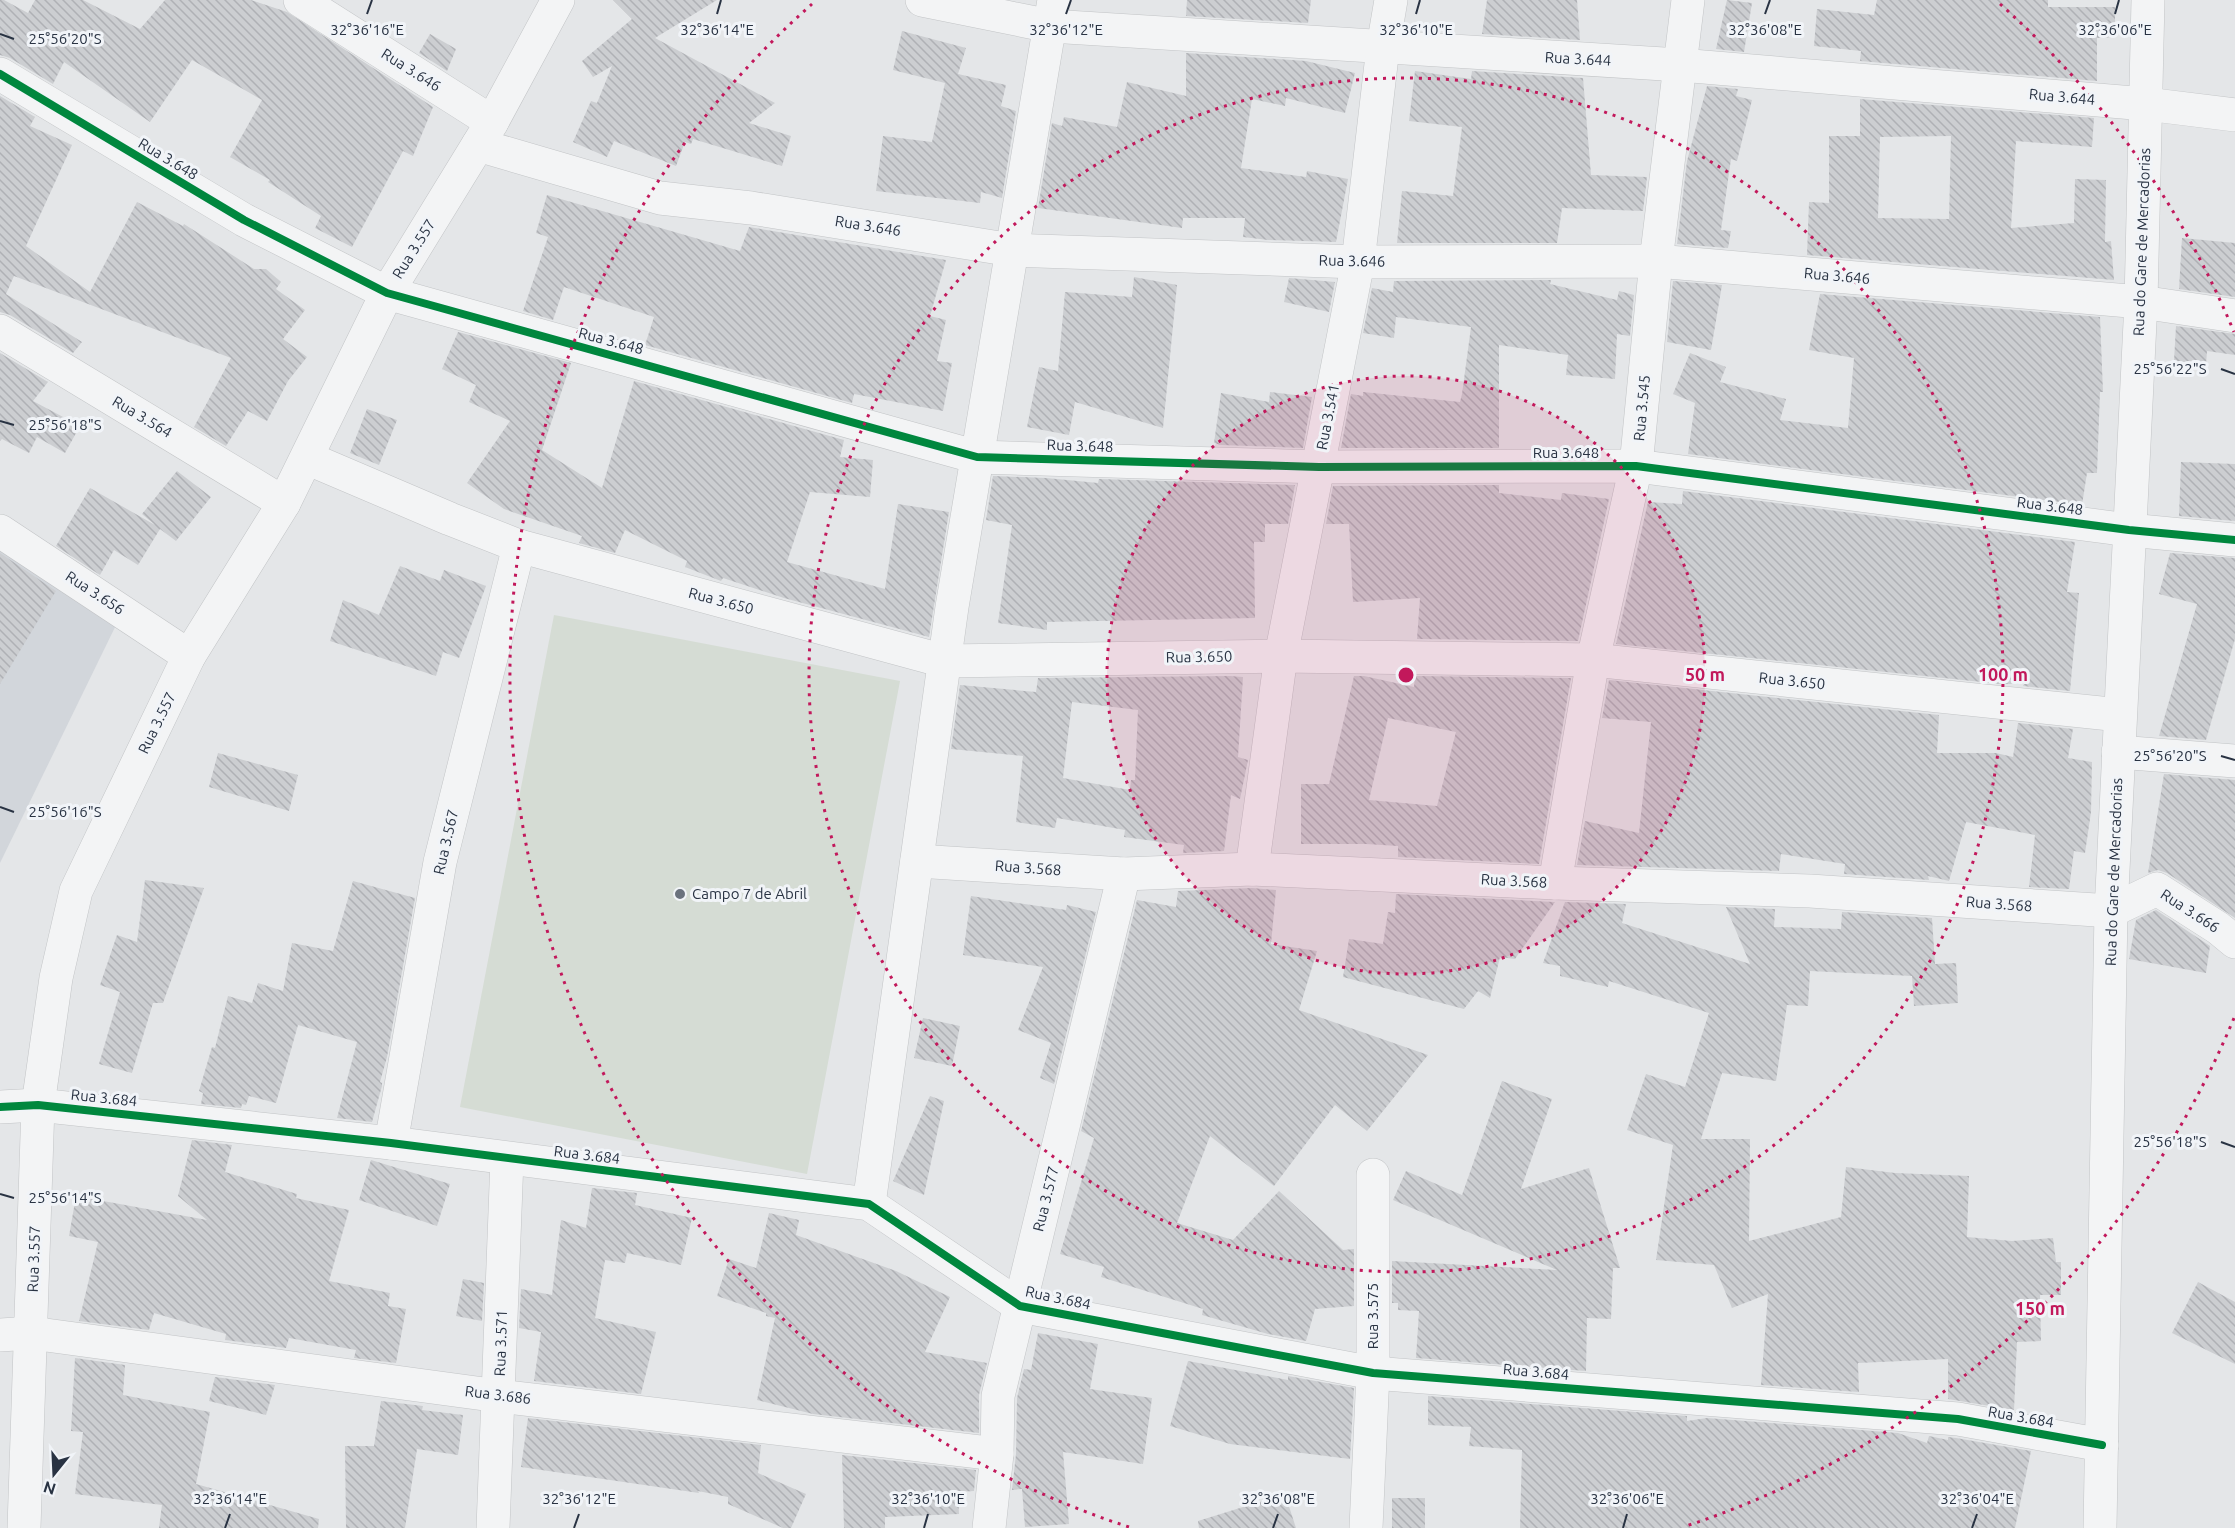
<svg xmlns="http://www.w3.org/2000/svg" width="2235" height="1528" font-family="Ubuntu,sans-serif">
	<defs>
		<pattern id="building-back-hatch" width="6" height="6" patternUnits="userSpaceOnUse" patternTransform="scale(1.5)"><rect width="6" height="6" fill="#ccced1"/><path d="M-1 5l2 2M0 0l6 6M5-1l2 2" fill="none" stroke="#afb1b5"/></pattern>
	</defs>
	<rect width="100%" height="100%" fill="#e4e6e8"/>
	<path fill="#d2d6db" d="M0 551 119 619 0 863Z"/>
	<path fill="#d5dcd4" d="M554 615 900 681 807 1174 460 1107Z"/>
	<g fill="url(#building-back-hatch)" fill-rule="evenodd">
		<path d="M0 0H4L28 13 35 0H83L140 29 165 0H251L287 12 433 107 413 156 403 151 352 247 315 228 321 216 268 182 270 180 230 157 262 100 192 60 150 122 64 62 53 84 10 58 0 55Z"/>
		<path d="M613 0H717L655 38 775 103 749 123 791 136 782 166 693 139 691 144 685 142 676 166 614 141 607 157 573 142 591 101 597 103 612 66 593 77 582 61 632 19Z"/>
		<path d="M1187 0H1311L1308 23 1186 16Z"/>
		<path d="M1487 0H1577L1580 40 1482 34Z"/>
		<path d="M1727 0 1752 3 1744 52 1716 49Z"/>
		<path d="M1877 0H2048V7H2115V37L2097 38V81L1860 61 1861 51 1814 46 1817 9 1874 15Z"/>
		<path d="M902 31 966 48 958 74 1006 85 1001 106 1016 111 1002 198 981 192 980 203 876 191 883 136 932 142 945 83 893 70Z"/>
		<path d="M430 34 456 49 447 71 419 53Z"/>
		<path d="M1186 53 1306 61 1355 73 1345 113 1286 98 1285 106 1252 99 1241 168 1306 177 1307 171 1348 179 1336 242 1268 240 1243 237 1245 218H1183L1182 228 1038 208 1052 123 1062 126 1064 117 1117 127 1127 82 1186 96Z"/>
		<path d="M1415 71 1471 79 1472 71 1583 78 1591 175 1647 177 1643 211 1562 208 1557 243H1397L1402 191 1453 196 1462 127 1409 121Z"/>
		<path d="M1707 86 1738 89 1736 96 1752 100 1737 161 1731 159 1721 230 1731 231 1728 248 1677 244 1687 161Z"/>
		<path d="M0 96 35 117 30 126 72 145 26 246 90 292 137 202 183 226 184 224 254 269H266L281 282 276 289 305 310 283 339 307 357 288 381 267 421 248 411 226 446 194 427 231 358 14 276 6 294 82 342 73 353 10 315 0 312Z"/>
		<path d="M1860 99 2094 118 2092 147 2016 141 2011 228 2074 223 2075 179 2106 180 2105 242 2111 241 2114 280 1807 255 1809 202 1829 203V136H1860ZM1951 136 1949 219 1878 218 1880 137Z"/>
		<path d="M547 195 740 251 749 227 946 260 930 316 946 320 937 361 952 363 943 411 854 394 852 403 645 345 654 317 564 287 553 320 523 311 548 237 536 233Z"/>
		<path d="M2182 238 2235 243V297L2179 289Z"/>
		<path d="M1134 277 1177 285 1163 428 1075 402 1069 435 1027 427 1039 367 1058 371 1065 292 1132 297Z"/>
		<path d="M1289 278 1335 282 1329 312 1284 302Z"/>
		<path d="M1551 280 1550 284 1617 300 1619 291 1634 295 1630 336 1617 334 1615 379 1566 375 1568 355 1499 345V448H1341L1351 394 1363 396V392L1460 402 1462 394 1471 327 1396 317 1394 338 1363 333 1372 288 1393 292 1394 281Z"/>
		<path d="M1673 281 1722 285 1711 350 1667 342Z"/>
		<path d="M1820 294 2100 317 2103 392H2100L2097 473H2087L2082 505 1688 454 1695 403 1673 394 1690 353 1726 367 1720 382 1786 399 1780 420 1848 428 1854 358 1809 350Z"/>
		<path d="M2176 326 2235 334V355L2207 351 2206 365 2174 361Z"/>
		<path d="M458 332 571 363 542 450 602 488 634 381 844 440 840 457 873 460 870 497 810 492 787 562 885 589 898 504 949 512 929 637 784 598 723 578 721 581 685 567 687 561 625 530 615 553 579 543 582 536 504 509 467 483 510 421 469 402 476 385 442 369Z"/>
		<path d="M0 353 48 382 33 401 80 426 65 453 37 437 29 453 2 439 0 441Z"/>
		<path d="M1270 392 1312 397 1303 448 1221 445 1214 443 1221 393 1269 402Z"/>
		<path d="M367 409 397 420 379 465 350 453Z"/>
		<path d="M2181 462 2235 464V521L2179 516Z"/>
		<path d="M177 471 211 497 176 541 160 529 138 565 114 550 100 575 56 546 90 488 155 525 142 514Z"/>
		<path d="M993 476 1046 478 1098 483 1099 479 1295 485 1288 524H1265V542H1254L1255 618 1047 622V630L998 623 1012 525 986 520Z"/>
		<path d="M1499 485V493L1561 500 1562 493 1609 499 1578 641 1417 639 1420 598 1353 602 1349 524H1326L1333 486Z"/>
		<path d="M1683 491 2075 542 2067 592 2079 593 2070 691 2023 686 2024 684H2001L1616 644 1648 502 1682 504Z"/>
		<path d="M0 553 56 591 0 684Z"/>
		<path d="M2170 553 2235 558V639L2206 740 2159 736 2197 604 2159 594Z"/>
		<path d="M400 566 440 581 444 570 486 586 459 658 443 652 436 676 330 641 343 600 379 615Z"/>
		<path d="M1230 676 1243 677 1238 757 1248 760 1240 799 1231 795 1224 851 1183 853 1184 845 1124 837 1125 830 1057 818 1055 828 1016 822 1023 756 951 749 960 685 1036 692 1038 678ZM1072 702 1138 710 1135 780H1131L1130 790 1063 778Z"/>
		<path d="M1354 676H1364L1414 687 1415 676 1571 678 1539 864 1398 857V846L1366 844H1301V784H1329ZM1388 718 1456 732 1437 806 1369 800Z"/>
		<path d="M1609 680 1939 715 1937 753H1996L2013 757 2018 723 2073 729 2068 758 2092 762 2091 812 2085 853 2074 851 2069 889 2029 887 2035 835 1966 822 1949 881 1928 876 1929 880 1844 874 1845 864 1781 854 1779 871 1577 865 1585 821 1639 833 1651 722 1602 718Z"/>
		<path d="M218 753 298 775 289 811 209 787Z"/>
		<path d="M2164 774 2235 780V918L2167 873 2158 870 2148 873Z"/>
		<path d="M145 880 204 888 163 1003H153L132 1073 99 1064 120 992 100 985 117 935 137 942Z"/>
		<path d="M353 881 415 898 387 1057 380 1082 382 1083V1086L372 1122 337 1118 357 1042 298 1025 276 1103 249 1096 246 1105 242 1104 241 1108 201 1104 203 1093 199 1091 212 1047 215 1048 228 996 252 1003 258 983 283 991 292 943 333 951Z"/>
		<path d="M1252 888 1276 890 1271 944 1317 951 1299 1010 1428 1055 1367 1131 1335 1105 1274 1186 1210 1136 1177 1223 1233 1240 1279 1191 1343 1250 1354 1249V1306L1315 1309 1306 1341 1268 1334 1202 1315 1203 1309 1101 1277 1104 1267 1060 1254 1094 1138 1081 1131 1137 900 1176 907 1178 891Z"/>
		<path d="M1396 894 1554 902H1555L1515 959 1500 957 1490 998 1478 991 1464 1009 1343 977 1349 939 1383 944 1388 912 1395 913Z"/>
		<path d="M971 896 1066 910 1067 905 1096 912 1054 1084 1040 1078 1051 1043 1018 1030 1043 967 963 955Z"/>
		<path d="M1565 902 1626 904 1622 923 1750 964 1726 907 1775 909 1774 927 1841 929 1842 912 1932 918 1935 964 1956 963 1958 1003 1914 1006 1912 976 1810 971 1808 1006 1787 1005 1776 1081 1722 1073 1701 1139H1750L1749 1241 1841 1217 1846 1167 1895 1173 1969 1176 1967 1237 2012 1241 2053 1238 2056 1262H2061V1295H2040L2041 1341 2017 1342 2014 1410 1948 1399V1359L1858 1363 1859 1392 1761 1385 1768 1294 1732 1308 1714 1265 1656 1260 1673 1145 1627 1130 1646 1074 1685 1087 1709 1013 1609 981 1608 987 1560 976V966L1543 963Z"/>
		<path d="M2156 910 2210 946 2206 973 2129 959 2136 920Z"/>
		<path d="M923 1018 960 1026 952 1066 914 1058Z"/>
		<path d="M1502 1081 1552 1099 1521 1189 1589 1168 1620 1268H1613L1611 1319 1587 1318 1586 1371 1416 1358 1419 1311 1398 1310V1303H1392V1261L1557 1270 1393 1200 1406 1171 1462 1195Z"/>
		<path d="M930 1096 944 1101 924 1195 893 1181Z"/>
		<path d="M192 1140 232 1145 225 1172 297 1194 296 1198 349 1210 329 1281 390 1293 388 1306 406 1309 396 1363 354 1358 356 1350 289 1338 286 1348 225 1340 226 1334 154 1313 149 1330 79 1321 98 1242 69 1236 76 1196 207 1220 178 1196Z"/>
		<path d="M371 1160 450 1184 437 1226 359 1200Z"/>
		<path d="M592 1188 637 1193 635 1205 692 1218 681 1265 627 1253 625 1263 605 1260 595 1318 656 1332 641 1394 534 1381 541 1332 519 1328 521 1289 552 1295 561 1220 586 1228Z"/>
		<path d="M769 1213 799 1220 796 1235 896 1271 950 1297 925 1352 987 1363 979 1395V1433L813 1414 757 1400 775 1318 766 1316V1313L717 1296 729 1259 756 1268Z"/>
		<path d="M463 1279 484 1283 482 1321 456 1316Z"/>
		<path d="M2198 1282 2235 1302V1364L2172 1333Z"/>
		<path d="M1038 1333 1098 1344 1090 1389 1152 1398 1143 1464 1063 1452 1069 1524 1025 1527 1022 1489 1012 1490 1016 1454 1017 1398 1024 1369 1031 1370Z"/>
		<path d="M75 1358 125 1365 123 1395 210 1412 196 1484 319 1519 318 1528H159L162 1505 75 1494 83 1432 71 1431Z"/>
		<path d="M1188 1361 1288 1380V1376L1354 1388 1350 1459 1230 1444 1170 1426Z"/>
		<path d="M215 1377 275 1385 266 1415 209 1401Z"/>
		<path d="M1428 1396 1687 1416V1421L1707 1418 1898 1433 1927 1443 1929 1436 1948 1440V1437L1956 1438 2031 1451 2015 1528H1520L1522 1450 1469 1446 1471 1427 1428 1425Z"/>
		<path d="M381 1401 423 1406 422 1410 463 1415 458 1455 417 1449 405 1528H346L345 1446H374Z"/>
		<path d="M528 1418 761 1445 758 1473 806 1494 791 1528H783L728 1504V1497L698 1491 699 1493 521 1467Z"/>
		<path d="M842 1455 976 1470 974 1491 958 1492 959 1514 885 1517V1528H844Z"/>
		<path d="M1285 1494 1296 1528H1199L1198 1521Z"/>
		<rect x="1392" y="1498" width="33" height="30"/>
	</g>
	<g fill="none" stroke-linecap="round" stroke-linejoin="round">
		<defs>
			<g id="minor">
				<path d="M300 0 492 122"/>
				<path d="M922 0 1050 26 1680 65 2146 104 2235 115"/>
				<path d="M0 74 244 220 387 293 977 457 1319 467 1636 466 2129 530 2235 540"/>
				<path d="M478 145 660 198 751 208 1012 250 1358 262 1656 261 2141 302 2235 316"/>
				<path d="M0 331 284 503"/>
				<path d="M307 458 450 519 519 546 944 661 1281 656 1593 660 2120 715"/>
				<path d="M0 531 189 656"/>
				<path d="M2118 752 2235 761"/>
				<path d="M917 861 1124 874 1252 869 1555 883 1810 891 2111 911 2157 889 2218 928 2235 942"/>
				<path d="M1252 869 1281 656 1358 262 1383 47 1391 0"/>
				<path d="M1555 883 1593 660 1636 466 1656 261 1688 0"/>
				<path d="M0 1107 38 1105 391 1143 869 1204 1020 1306 1373 1373 1958 1419 2102 1445"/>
				<path d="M391 1143 440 862 519 546"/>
				<path d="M869 1204 952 607 1054 0"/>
				<path d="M0 1335 31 1333 499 1396 997 1454"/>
				<path d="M24 1528 38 1105 56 978 76 891 189 656 284 503 387 293 492 122 558 0"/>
				<path d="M493 1528 507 1159"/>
				<path d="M989 1528 997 1454 998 1396 1124 874"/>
				<path d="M1366 1528 1373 1373V1175"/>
			</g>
			<path id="tertiary" d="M2100 1528 2111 911 2141 302 2148 0"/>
		</defs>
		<use href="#minor" stroke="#c2c4c6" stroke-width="34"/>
		<use href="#tertiary" stroke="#c2c4c6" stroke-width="34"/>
		<use href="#minor" stroke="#f3f4f5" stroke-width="33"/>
		<use href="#tertiary" stroke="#f3f4f5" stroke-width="33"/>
		<defs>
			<g id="cycleway">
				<path d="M0 74 244 220 387 293 977 457 1319 467 1636 466 2129 530 2235 540"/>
				<path d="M0 1107 38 1105 391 1143 869 1204 1020 1306 1373 1373 1958 1419 2102 1445"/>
			</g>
		</defs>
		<use href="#cycleway" stroke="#f1f4f8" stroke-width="11"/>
		<use href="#cycleway" stroke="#00873e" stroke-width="8"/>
	</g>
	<path fill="none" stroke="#293343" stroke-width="2" d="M367 14 372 0M717 14 721 0M1066 14 1071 0M1416 14 1420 0M1765 14 1770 0M2115 14 2119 0M0 34 14 39M2221 369 2235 374M0 421 14 425M2221 756 2235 760M0 807 14 812M2221 1142 2235 1147M0 1194 14 1198M225 1528 230 1514M574 1528 579 1514M924 1528 928 1514M1273 1528 1278 1514M1623 1528 1627 1514M1972 1528 1977 1514"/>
	<circle cx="1406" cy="675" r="299" fill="#c2185b" fill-opacity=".12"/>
	<g fill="none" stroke="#c2185b" stroke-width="3" stroke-dasharray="3 6">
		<circle cx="1406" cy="675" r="299"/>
		<circle cx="1406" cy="675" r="597"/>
		<path d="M2234 1018A896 896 0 0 1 1683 1527M1129 1527A896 896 0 0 1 812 4M2000 4A896 896 0 0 1 2234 332"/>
	</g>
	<circle fill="#6a727d" stroke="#f1f4f8" stroke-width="2" cx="680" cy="894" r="6"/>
	<g text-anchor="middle" stroke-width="6" stroke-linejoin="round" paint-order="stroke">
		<g font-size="15" fill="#293343" stroke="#f1f4f8">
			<text transform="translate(1578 59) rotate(3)" y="5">Rua 3.644</text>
			<text transform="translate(411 70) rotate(32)" y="5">Rua 3.646</text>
			<text transform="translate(2062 97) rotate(5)" y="5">Rua 3.644</text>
			<text transform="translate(168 159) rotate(31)" y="5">Rua 3.648</text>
			<text transform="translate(868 226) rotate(9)" y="5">Rua 3.646</text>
			<text transform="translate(2142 242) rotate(-88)" y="5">Rua do Gare de Mercadorias</text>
			<text transform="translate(414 249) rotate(-58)" y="5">Rua 3.557</text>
			<text transform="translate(1352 261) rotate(1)" y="5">Rua 3.646</text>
			<text transform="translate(1837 276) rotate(5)" y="5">Rua 3.646</text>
			<text transform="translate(611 341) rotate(15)" y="5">Rua 3.648</text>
			<text transform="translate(1642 408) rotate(-85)" y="5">Rua 3.545</text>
			<text transform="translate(142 417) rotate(31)" y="5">Rua 3.564</text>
			<text transform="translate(1328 417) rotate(-79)" y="5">Rua 3.541</text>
			<text transform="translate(1080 446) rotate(2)" y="5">Rua 3.648</text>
			<text x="1566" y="458">Rua 3.648</text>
			<text transform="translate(2050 506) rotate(7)" y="5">Rua 3.648</text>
			<text transform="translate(95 593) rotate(33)" y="5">Rua 3.656</text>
			<text transform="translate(721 601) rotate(15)" y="5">Rua 3.650</text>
			<text transform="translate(1199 657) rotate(-1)" y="5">Rua 3.650</text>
			<text transform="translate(1792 681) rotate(6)" y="5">Rua 3.650</text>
			<text transform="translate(157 723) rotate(-64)" y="5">Rua 3.557</text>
			<text transform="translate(446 842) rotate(-77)" y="5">Rua 3.567</text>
			<text transform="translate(1028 868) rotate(4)" y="5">Rua 3.568</text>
			<text transform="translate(2114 872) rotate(-88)" y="5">Rua do Gare de Mercadorias</text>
			<text transform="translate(1514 881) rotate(3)" y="5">Rua 3.568</text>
			<text transform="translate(1999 904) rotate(4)" y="5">Rua 3.568</text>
			<text transform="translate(2190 911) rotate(33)" y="5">Rua 3.666</text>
			<text transform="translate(104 1098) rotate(6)" y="5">Rua 3.684</text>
			<text transform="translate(587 1155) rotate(7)" y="5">Rua 3.684</text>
			<text transform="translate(1046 1199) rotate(-76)" y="5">Rua 3.577</text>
			<text transform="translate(34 1259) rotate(-88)" y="5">Rua 3.557</text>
			<text transform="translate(1058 1298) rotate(12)" y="5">Rua 3.684</text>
			<text transform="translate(1373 1316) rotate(-90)" y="5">Rua 3.575</text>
			<text transform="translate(501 1343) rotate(-88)" y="5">Rua 3.571</text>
			<text transform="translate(1536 1372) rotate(5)" y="5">Rua 3.684</text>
			<text transform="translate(498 1395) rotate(7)" y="5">Rua 3.686</text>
			<text transform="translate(2021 1417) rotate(10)" y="5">Rua 3.684</text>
		</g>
		<g font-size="15" fill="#293343" stroke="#f1f4f8" text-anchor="start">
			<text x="692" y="899">Campo 7 de Abril</text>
		</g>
	</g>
	<g font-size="15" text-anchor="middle" fill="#293343" stroke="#f1f4f8" stroke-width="6" stroke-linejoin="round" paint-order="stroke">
		<text x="367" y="35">32°36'16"E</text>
		<text x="717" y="35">32°36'14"E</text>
		<text x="1066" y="35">32°36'12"E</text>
		<text x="1416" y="35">32°36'10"E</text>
		<text x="1765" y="35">32°36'08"E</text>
		<text x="2115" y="35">32°36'06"E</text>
		<text x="65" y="44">25°56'20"S</text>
		<text x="2170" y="374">25°56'22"S</text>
		<text x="65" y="430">25°56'18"S</text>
		<text x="2170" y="761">25°56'20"S</text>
		<text x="65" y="817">25°56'16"S</text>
		<text x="2170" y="1147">25°56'18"S</text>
		<text x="65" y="1203">25°56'14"S</text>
		<text x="230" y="1504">32°36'14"E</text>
		<text x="579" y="1504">32°36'12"E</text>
		<text x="928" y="1504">32°36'10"E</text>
		<text x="1278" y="1504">32°36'08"E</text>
		<text x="1627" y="1504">32°36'06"E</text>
		<text x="1977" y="1504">32°36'04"E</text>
	</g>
	<circle cx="1406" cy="675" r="9" fill="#c2185b" stroke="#f1f4f8" stroke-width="3"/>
	<g font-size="18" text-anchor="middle" font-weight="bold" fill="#c2185b" stroke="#f1f4f8" stroke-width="6" stroke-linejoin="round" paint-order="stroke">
		<text x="1705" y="681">50 m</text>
		<text x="2003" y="681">100 m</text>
		<text x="2040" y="1315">150 m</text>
	</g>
	<g transform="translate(54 1474) rotate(198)" stroke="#f1f4f8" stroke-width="4.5" paint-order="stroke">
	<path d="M0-4.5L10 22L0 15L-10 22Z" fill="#293343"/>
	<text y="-9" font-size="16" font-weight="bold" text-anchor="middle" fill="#293343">N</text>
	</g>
</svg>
